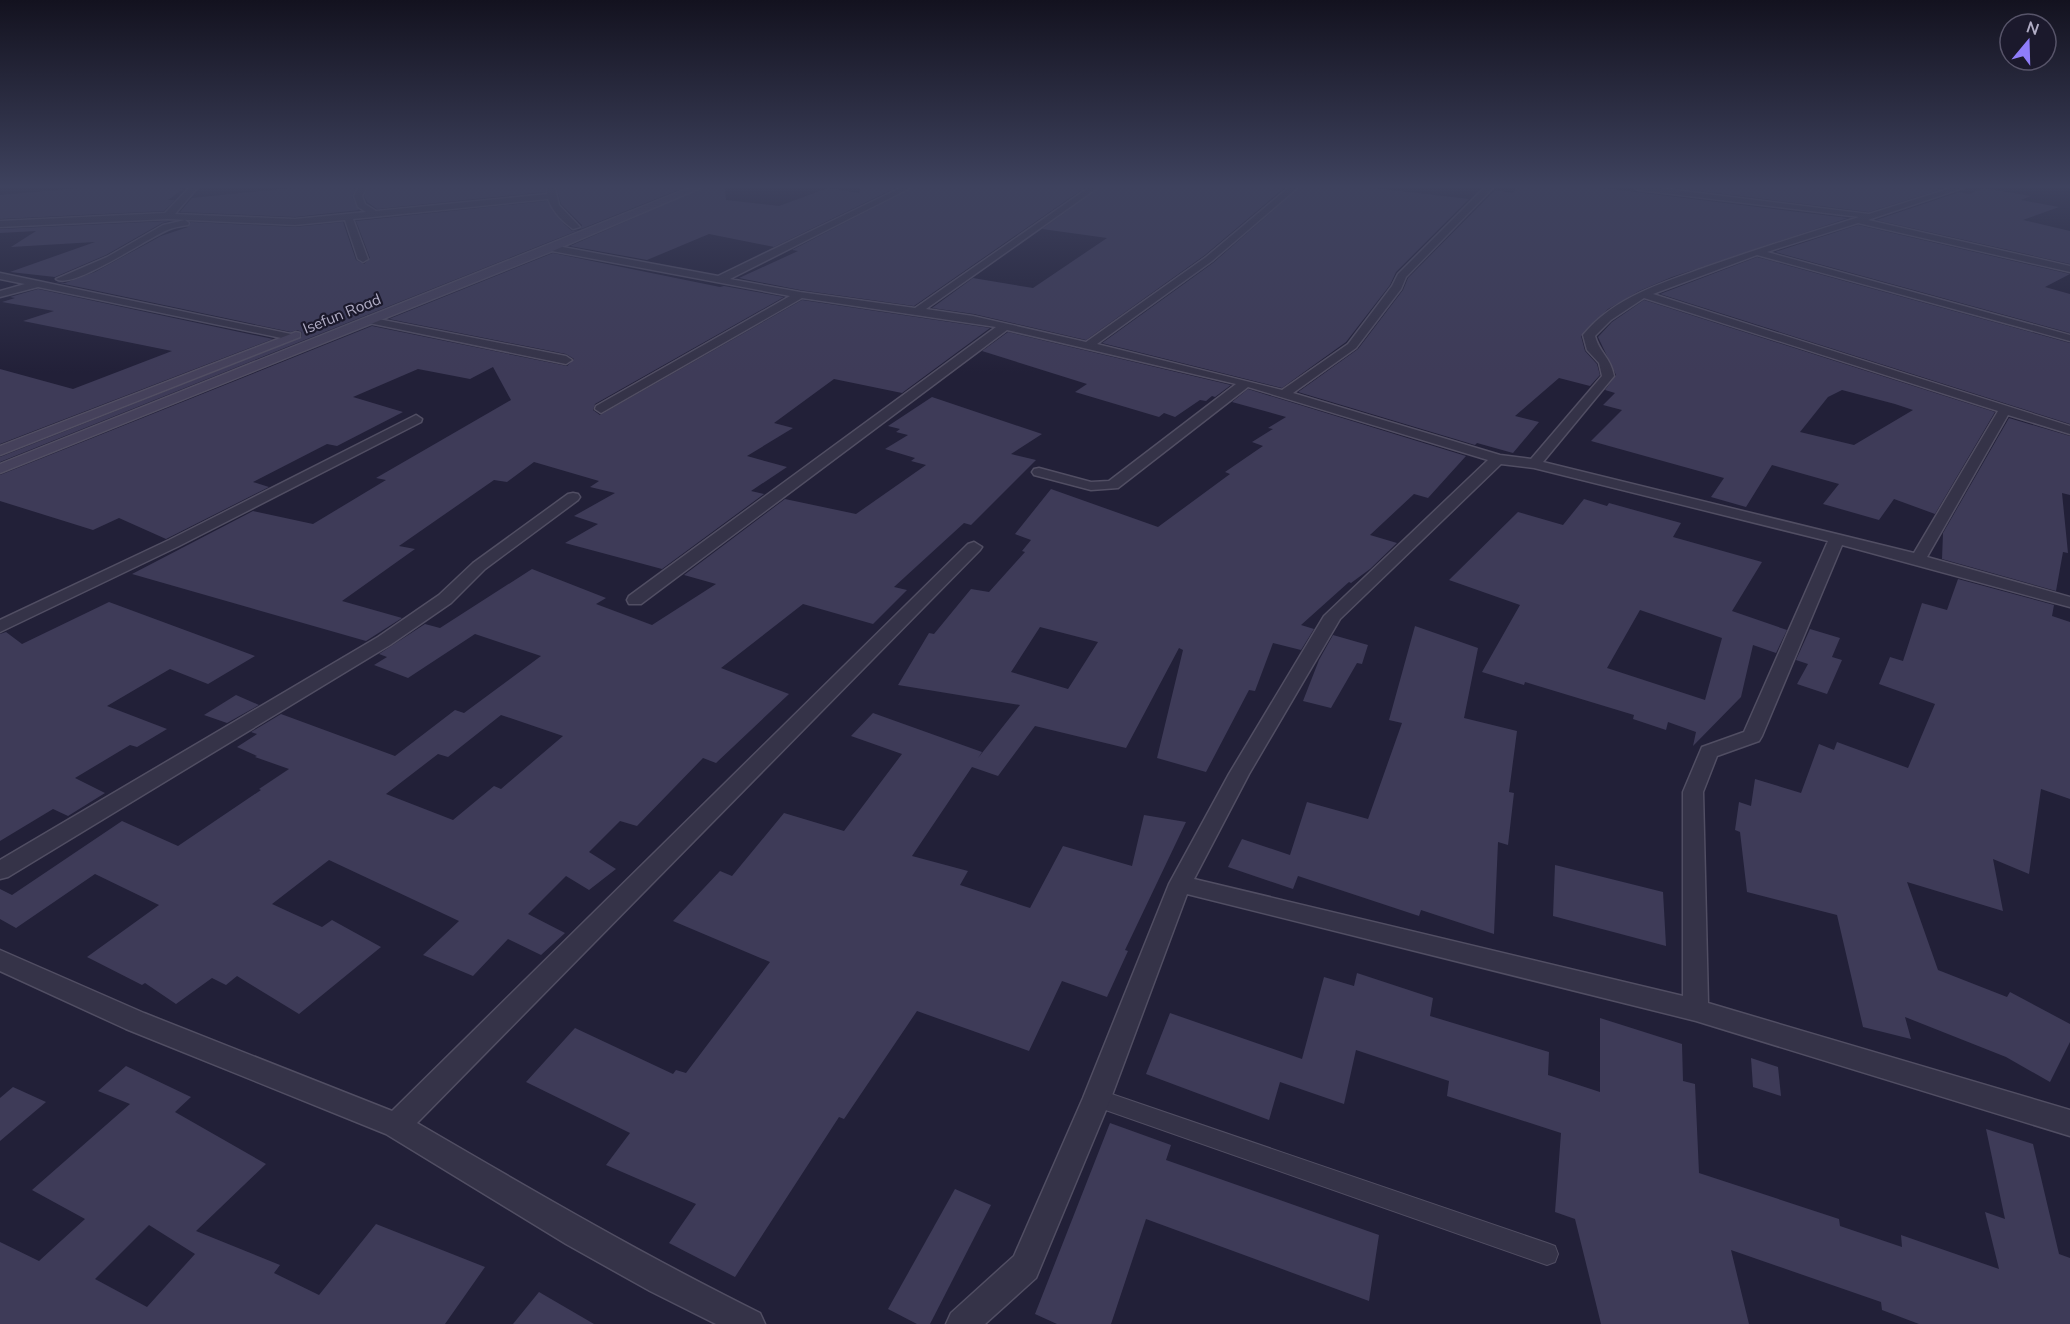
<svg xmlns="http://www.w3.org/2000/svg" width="2070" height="1324" font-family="Mulish,sans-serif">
	<rect width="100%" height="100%" fill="#222038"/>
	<g fill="#3e3b58" fill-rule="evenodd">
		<path d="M80 188H180L183 189 168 200H175L164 211 0 219V195Z"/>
		<path d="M292 188H355L352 197 359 210 295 217 180 212 192 198Z"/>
		<path d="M368 188H545V192L377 209 367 202 364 196Z"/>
		<path d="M557 188H683L581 229 582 225 561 204Z"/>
		<path d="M702 188H725L726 200 779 206 828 188 859 193 860 188H895L774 247 709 234 647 260 570 246Z"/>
		<path d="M912 188H1084L914 306 800 290 739 278 798 251 792 250Z"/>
		<path d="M1099 188H1284L1205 255 1086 340 974 314 932 308 973 278 1033 288 1107 238 1042 229Z"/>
		<path d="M1299 188H1374L1469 199 1396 272 1390 285 1346 342 1282 388 1102 343 1213 263Z"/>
		<path d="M1516 188H1603L1848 218 1672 277 1639 291 1608 309 1581 336 1585 351 1597 364 1600 375 1590 386 1559 378 1515 416 1539 422 1513 453 1477 443 1475 445 1298 392 1358 349 1403 290 1408 278 1495 190 1513 193Z"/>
		<path d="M1677 188H1938L1942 189 1869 212Z"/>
		<path d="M1983 188 2031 196 2021 200 2059 207 2023 220 2070 231V264L1876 220 1959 192 1969 194Z"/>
		<path d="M547 201 564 224 572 231 579 230 0 462V457L302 337V332L297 330 291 332 55 282 65 283 95 272 161 236 188 227 191 222 295 227 343 222 356 260 364 264 370 258 356 221Z"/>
		<path d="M169 221 162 223 106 255 55 277 10 272 95 242 11 247 36 231 0 233V229Z"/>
		<path d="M1858 225 2070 274 2045 287 2070 294V333L1775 252Z"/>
		<path d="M553 253 720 287 724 286 784 297 595 404 593 410 600 415 802 300 990 328 902 393 834 379 774 423 793 428 747 456 787 467 751 491 764 494 662 569 565 543 598 524 574 516 615 493 590 487 599 481 534 462 507 482 494 480 399 546 415 549 342 601 402 618 366 641 132 574 253 511 313 524 386 480 376 478 511 400 493 367 470 379 418 369 353 397 403 412 337 446 327 444 253 482 269 487 166 539 119 518 93 530 0 501V475L372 326 567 366 574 359 566 354 389 319Z"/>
		<path d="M1757 257 2070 343V424L1660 294Z"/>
		<path d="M38 289 273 339 0 444V369L73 389 172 351 23 321 54 311 2 302 15 298 10 297Z"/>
		<path d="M1644 300 1995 412 1935 514 1894 499 1879 520 1823 504 1839 484 1772 465 1746 507 1711 497 1724 478 1591 441 1622 410 1603 405 1615 393 1605 390 1616 375 1598 337 1612 322ZM1842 390 1895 404 1913 410 1854 445 1800 432 1828 397Z"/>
		<path d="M1008 332 1231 385 1215 397 1212 396 1206 401 1200 400 1175 417 1164 413 1159 417 1075 392 1087 384 982 351Z"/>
		<path d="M1248 389 1466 456 1428 498 1414 494 1370 535 1397 543 1370 569 1351 583 1349 582 1301 625 1314 629 1301 650 1273 643 1255 691 1249 690 1206 772 1157 758 1183 650 1179 648 1126 748 1035 726 998 776 972 767 912 856 968 871 960 885 1030 908 1063 846 1132 866 1144 815 1186 822 1125 950 1128 951 1107 997 1062 981 1029 1051 917 1011 844 1119 839 1117 735 1277 669 1243 696 1204 606 1165 630 1133 526 1082 575 1028 673 1074 676 1070 686 1073 770 962 673 921 720 871 732 876 784 813 844 831 902 754 851 736 873 713 982 752 978 758 1020 705 898 685 929 633 934 634 971 589 989 592 1025 552 1022 551 1031 540 1015 534 1051 489 1158 527 1230 474 1225 472 1263 446 1252 442 1273 429 1268 428 1286 417 1232 402ZM1040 627 1098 642 1068 689 1011 672Z"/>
		<path d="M932 397 1042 434 1011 454 1036 460 971 525 964 523 894 587 907 590 873 624 803 604 721 668 789 694 716 763 703 758 637 826 620 821 589 852 616 869 589 890 566 876 528 914 565 933 541 955 508 939 473 976 423 955 459 921 329 860 272 904 322 927 332 920 381 947 299 1014 237 976 226 985 212 978 176 1004 145 983 142 985 87 957 159 905 95 874 16 928 0 919V889L12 895 122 821 178 846 261 790 259 789 289 769 255 757 257 756 237 747 257 734 251 732 281 714 395 756 455 710 464 713 541 656 475 634 408 678 374 665 387 657 379 654 425 624 440 628 532 569 606 598 596 604 652 625 716 584 684 575 785 499 856 514 926 465 911 461 915 458 885 449 908 435 896 432 900 429 888 426ZM501 715 563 736 501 789 494 786 453 820 386 794 438 754 448 757Z"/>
		<path d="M2009 418 2070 436V495L2062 493 2068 553 2063 552 2056 591 1942 559 1943 533Z"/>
		<path d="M1584 499 1607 506 1609 503 1681 523 1673 537 1762 562 1732 611 1787 630 1776 653 1753 645 1741 697 1693 746 1696 732 1668 722 1666 730 1633 719 1634 715 1525 682 1524 685 1482 672 1520 605 1449 580 1518 512 1563 525ZM1640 610 1722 638 1705 700 1607 668Z"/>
		<path d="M1958 579 2054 605 2052 616 2070 622V799L2041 789 2029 874 1993 859 2003 911 1907 882 1938 970 2007 997 2010 992 2070 1024V1042L2050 1082 2006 1057 1905 1017 1911 1039 1863 1027 1837 915 1747 892 1740 832 1735 830 1739 802 1751 806 1755 779 1801 793 1819 744 1834 750 1837 742 1908 768 1935 704 1879 684 1890 657 1903 661 1922 603 1947 610Z"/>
		<path d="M109 602 255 656 208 684 170 669 107 706 167 729 137 747 130 745 75 778 105 793 68 816 53 809 0 841V634L6 632 22 644Z"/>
		<path d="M1415 626 1478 648 1464 718 1517 731 1509 792 1514 793 1508 845 1498 842 1494 934 1421 910 1419 916 1298 876 1293 889 1228 867 1242 839 1290 855 1307 802 1368 819 1402 723 1389 720Z"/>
		<path d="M1810 629 1840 638 1832 657 1842 660 1827 694 1797 684 1808 664 1796 660Z"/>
		<path d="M1333 635 1368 645 1362 664 1357 663 1331 708 1303 701 1319 660Z"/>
		<path d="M236 695 259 705 227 723 204 715Z"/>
		<path d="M1555 865 1663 892 1666 946 1553 916Z"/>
		<path d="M1357 973 1433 998 1430 1016 1549 1052 1548 1075 1600 1092V1018L1682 1044 1683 1081 1695 1084 1699 1173 1839 1219 1840 1226 1902 1247 1901 1235 1999 1269 1985 1212 2005 1219 1986 1129 2033 1144 2059 1254 2070 1258V1324H1919L1882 1310 1881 1302 1731 1250 1749 1324H1601L1575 1219 1555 1212 1561 1133 1447 1096 1449 1081 1356 1050 1344 1104 1280 1082 1269 1120 1146 1074 1170 1013 1302 1059 1324 977 1354 986Z"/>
		<path d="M1751 1058 1778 1067 1781 1096 1753 1087Z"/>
		<path d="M126 1066 191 1097 175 1112 266 1164 196 1231 280 1265 274 1273 319 1295 376 1224 485 1267 445 1324H0V1242L39 1261 85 1219 32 1190 130 1104 98 1091ZM149 1225 195 1254 147 1307 95 1279Z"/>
		<path d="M13 1087 46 1102 0 1141V1098Z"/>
		<path d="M1110 1123 1171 1145 1166 1160 1379 1235 1369 1301 1146 1219 1111 1324H1057L1035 1314Z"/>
		<path d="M955 1189 991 1205 930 1324H917L888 1309Z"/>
		<path d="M539 1292 594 1324H513Z"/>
	</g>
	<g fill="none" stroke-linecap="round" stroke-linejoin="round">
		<defs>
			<path id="lane" d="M1097 1089 1547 1243 1555 1246 1558 1254 1555 1262 1547 1265 1097 1107 1090 1104 1087 1098 1090 1092Z"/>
			<g id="street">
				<path d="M189 188H197L175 214 295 219 366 212 358 207 354 196 358 188H366L362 196 365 204 376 211 547 194V188H555L559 205 580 227 573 229C562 221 553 212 548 199L353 219 368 259 363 262 358 259 345 220 295 225 168 219 0 227V221L165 213Z"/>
				<path d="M900 188H910L730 279 800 292 915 308 1088 188H1097L926 309 973 316 1086 342 1206 257 1288 188H1297L1212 261 1097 344 1282 390 1348 344 1392 286 1398 274 1484 188H1493L1406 277 1401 289 1356 348 1293 393 1500 455 1531 459 1602 376 1599 363 1587 350 1583 335C1614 297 1662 283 1706 267 1757 249 1808 233 1859 217L1638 190 1634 188H1659L1869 214 1951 188H1963L1868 220 2070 266V272L1858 223 1767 252 2070 335V341L1757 255 1653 294 2070 426V434L2008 415 1927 557 2070 597V607L1842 545 1762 736 1759 741 1717 756 1703 792 1708 1003 2070 1110V1136L1696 1021 1187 894 1111 1098 1036 1278 985 1324H946L951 1313 1014 1256 1083 1098 1169 884 1229 774 1324 616 1488 460 1248 387 1118 488 1091 490 1034 475 1032 472 1034 469 1039 468 1091 482 1109 481 1236 384 1007 330 641 604H629L627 600 629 596 996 327 802 298 601 413 595 409 596 406 790 296 552 251 547 248 552 245 718 276ZM1644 298 1998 411 1914 553 1543 462 1614 376C1610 356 1600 354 1595 336L1611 320ZM1501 464 1534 468 1828 541 1744 732 1702 747 1683 792V996L1194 879 1249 774 1340 619Z"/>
				<path d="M185 220 189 223 188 225C182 226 175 227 170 229 150 236 72 291 56 279L107 257 163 225Z"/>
				<path d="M0 273 291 334 297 337 291 340 38 287 0 297V291L25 284 0 279Z"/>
				<path d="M368 317 566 356 572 360 566 364 364 322 363 320Z"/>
				<path d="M416 415 422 419 421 422 179 546 0 632V620L169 540Z"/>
				<path d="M573 493 578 494 580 497 578 500 485 569 451 603 390 645 8 877 0 879V860L378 637 439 595 473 563 568 494Z"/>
				<path d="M974 542 982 547 980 550 417 1123C530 1189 643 1255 760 1313L765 1324H716L650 1291 566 1244 386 1134 126 1029 0 971V950L144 1013 392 1111 968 544Z"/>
			</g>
			<g id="secondary">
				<path d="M689 188H700L555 250 0 473V464Z"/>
				<path d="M296 332 300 333V337L0 455V446Z"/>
			</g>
		</defs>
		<use href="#lane" stroke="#514e63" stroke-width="2"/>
		<use href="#street" stroke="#514e63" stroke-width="3"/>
		<use href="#secondary" stroke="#514e63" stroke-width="3"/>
		<use href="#lane" fill="#353348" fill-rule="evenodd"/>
		<use href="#street" fill="#353348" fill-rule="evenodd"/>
		<use href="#secondary" fill="#45415b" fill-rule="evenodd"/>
	</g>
	<linearGradient id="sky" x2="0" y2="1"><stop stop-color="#13121f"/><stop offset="0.5" stop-color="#3e425e"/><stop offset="1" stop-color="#3e425e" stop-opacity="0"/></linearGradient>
	<rect width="2070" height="373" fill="url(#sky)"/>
	<g text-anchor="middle" stroke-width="4.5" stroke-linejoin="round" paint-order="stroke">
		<g font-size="15" fill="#b1adc5" stroke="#1b192c">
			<text transform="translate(342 314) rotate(-22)" y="5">Isefun Road</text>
		</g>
	</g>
	<g transform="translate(2028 42) rotate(19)"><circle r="28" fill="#1b192c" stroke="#575469" stroke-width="1.5"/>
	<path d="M0-4.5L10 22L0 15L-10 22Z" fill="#8f7dfa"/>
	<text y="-9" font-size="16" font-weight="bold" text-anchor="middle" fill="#b1adc5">N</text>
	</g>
</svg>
